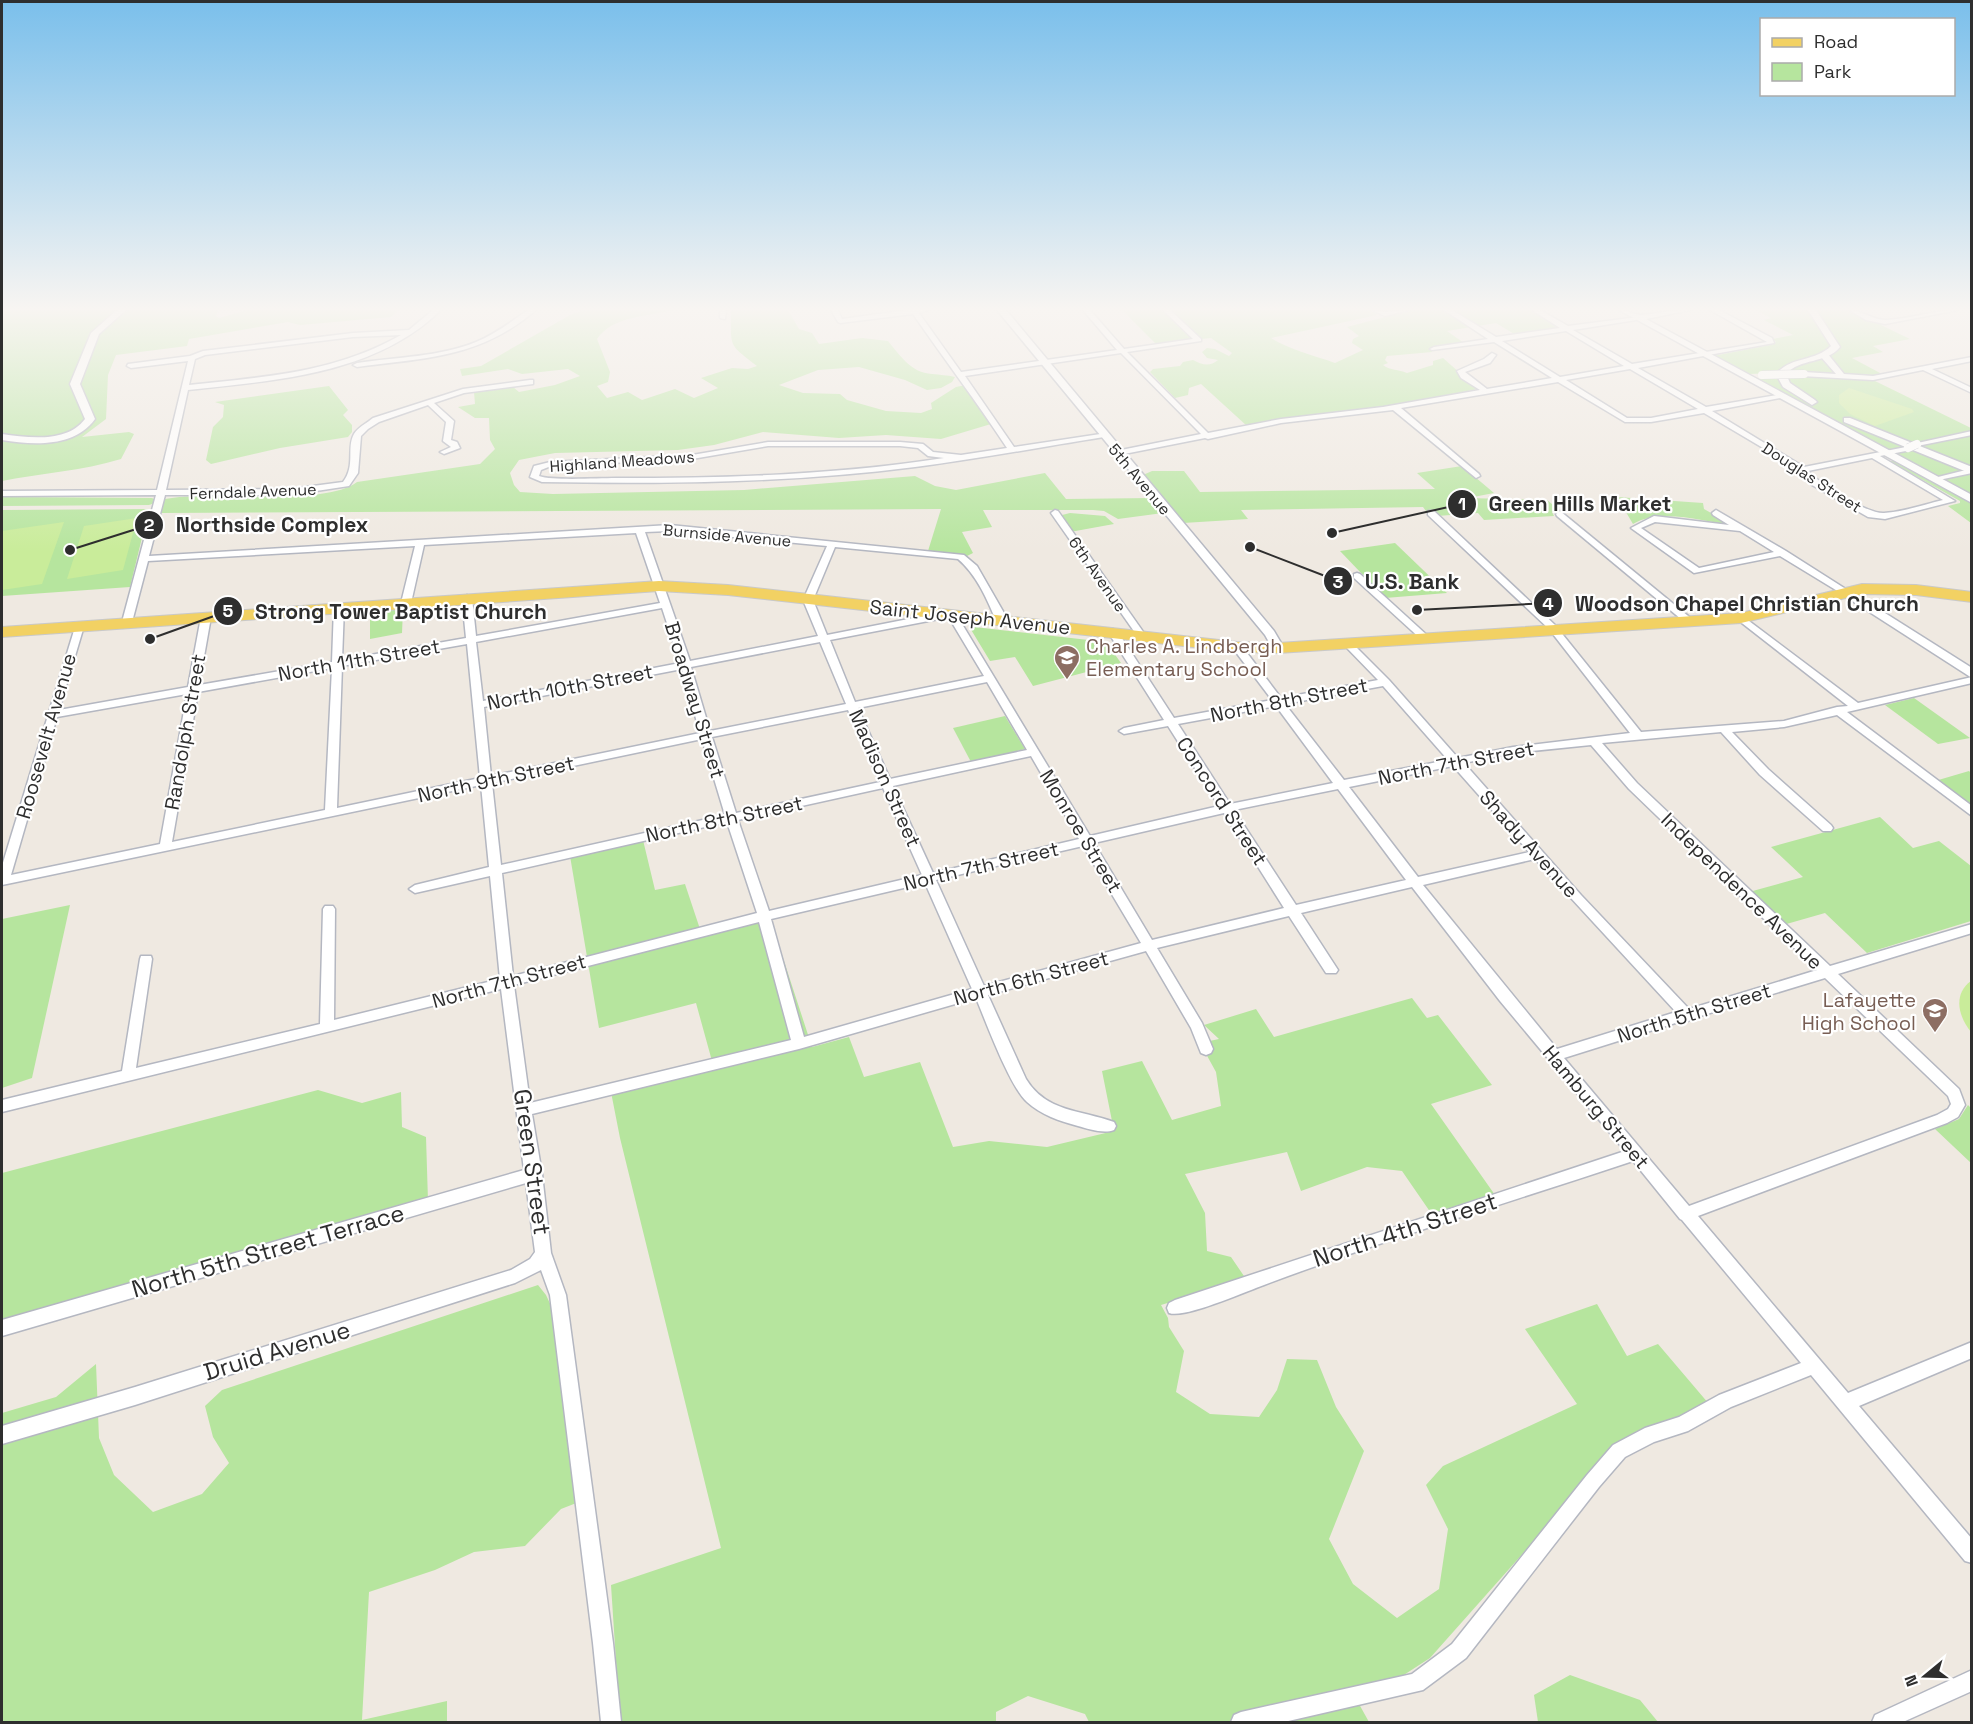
<svg xmlns="http://www.w3.org/2000/svg" width="1973" height="1724" font-family="'Space Grotesk',sans-serif">
	<rect width="100%" height="100%" fill="#efe9e1"/>
	<g fill="#b6e59e">
		<path d="M2 310H218L216 316 219 318 247 310H399L391 317 300 325 288 322 189 339 187 346 116 355 108 375 106 419 82 437 129 432 134 434 121 459C82 471 41 473 2 481Z"/>
		<path d="M584 310H674C649 316 612 316 597 339L610 372 608 382 597 386 607 398 628 392 642 400 675 389 694 398 718 388 701 378 732 368 748 369 757 366C728 343 731 349 731 310H788L799 329 812 333 819 344 862 338 888 341C900 355 911 373 932 374 940 375 947 375 955 377L952 382 941 388 927 390 905 380 859 367 818 370 779 385 803 393 840 394 847 400 886 411 921 413 932 409 931 403 956 387 966 385 991 424 941 439 886 435 839 438 763 432 714 445 678 450 555 453 519 460 510 473 514 485 520 492 553 494 744 490 915 476 935 486 956 490 1045 473 1066 499 1151 498 1163 513 1118 519 1104 511 1093 510H983L992 527 962 532 973 553 967 556 928 551 941 509 159 513 165 499 172 498C214 492 327 506 357 482L480 464 495 449 490 440 489 418H475L458 407 475 404 474 392 513 387 519 392 555 385 580 376 568 369 522 374 508 369 462 376 460 369 481 366 570 315Z"/>
		<path d="M1122 310H1162L1192 339 1157 345Z"/>
		<path d="M1169 310H1372L1377 315 1271 338C1290 350 1313 355 1335 363L1363 350 1352 343 1353 339 1359 336 1347 327 1385 317V315L1395 313V310H1534L1562 328 1516 335 1496 323 1447 331 1464 343 1431 349 1432 352 1387 356 1385 360 1388 363 1383 365C1391 371 1398 369 1407 373L1433 365V361L1443 358 1478 389 1379 408 1290 418 1247 426 1201 384 1189 388 1188 395 1175 398 1150 372 1153 369 1180 366 1183 362 1193 360C1202 365 1210 367 1218 360L1207 358 1202 352 1207 348 1215 349 1229 356 1232 353 1211 338 1201 339Z"/>
		<path d="M1756 310H1849L1872 322 1885 324 1881 325 1910 339 1873 346 1883 352 1852 358 1882 374 1866 377 1810 372 1748 374 1713 356 1770 345 1776 342 1773 339 1793 335 1764 320 1771 318Z"/>
		<path d="M1815 376 1875 381 1971 428V497L1756 379Z"/>
		<path d="M329 386 348 410 343 415 352 425V432L348 437 280 448 211 464 206 460 213 427 223 417 224 405 215 402Z"/>
		<path d="M1889 461H1895L1971 503V523L1948 506 1960 503V501Z"/>
		<path d="M1462 466 1494 493 1468 498 1547 500 1562 512H1552L1554 516 1484 520 1478 513 1437 516 1435 511H1426L1423 507 1241 510 1248 519 1183 523 1143 475 1152 471H1184L1200 492 1435 489 1417 473Z"/>
		<path d="M2 497 152 498 156 500 155 503 149 505 2 506Z"/>
		<path d="M1617 497 1703 503 1704 509 1734 526C1704 521 1660 508 1633 524Z"/>
		<path d="M149 509 130 587 2 596V510Z"/>
		<path d="M1070 513 1105 516 1114 524 1070 532 1061 518 1062 515Z"/>
		<path d="M1395 543 1447 593 1385 598 1340 551Z"/>
		<path d="M403 609 402 633 370 639V611Z"/>
		<path d="M974 627 1106 642 1121 663 1033 686 1015 657 990 661 970 628Z"/>
		<path d="M1914 698 1970 738 1938 744 1885 705Z"/>
		<path d="M1005 716 1025 749 971 762 953 728Z"/>
		<path d="M1969 771 1971 773V808L1935 781Z"/>
		<path d="M1880 817 1913 848 1939 841 1971 866V921L1867 953 1825 913 1783 925 1749 892 1803 877 1771 847Z"/>
		<path d="M643 840 655 890 685 884 700 929 768 912 812 1047 849 1037 864 1077 920 1062 953 1147 989 1141 1047 1147 1114 1131 1102 1071 1142 1061 1172 1120 1221 1106 1216 1072 1200 1043 1219 1039 1204 1025 1256 1009 1274 1037 1412 998 1427 1018 1438 1015 1492 1085 1431 1104 1495 1195 1433 1216 1402 1171 1367 1167 1301 1191 1287 1152 1185 1174 1205 1213 1207 1251 1231 1257 1246 1279 1161 1305 1168 1318 1169 1327 1184 1351 1176 1392 1210 1414 1259 1417 1277 1390 1287 1359 1317 1360 1336 1407 1364 1451 1329 1539 1353 1584 1397 1618 1439 1589 1448 1529 1426 1485 1443 1466 1577 1404 1525 1329 1597 1304 1627 1356 1658 1344 1709 1404 1598 1469 1430 1658 1359 1704 1369 1722H1089L1085 1714 1028 1696 996 1712V1722H620L611 1585 721 1548 620 1138 610 1087 712 1061 696 1003 599 1028 569 850Z"/>
		<path d="M70 905 32 1078 2 1088V919Z"/>
		<path d="M318 1090 362 1103 401 1092 402 1127 426 1137 428 1201 2 1322V1173Z"/>
		<path d="M1968 1105 1971 1108V1163L1935 1129 1959 1119Z"/>
		<path d="M538 1285 546 1295 553 1310 584 1500 561 1509 525 1546 474 1552 435 1570 369 1592 362 1720 447 1701V1722H2V1413L56 1397 96 1364 99 1438 114 1475 153 1512 202 1494 229 1463 213 1437 205 1406 222 1390Z"/>
		<path d="M1570 1675 1640 1700 1658 1722H1538L1534 1695Z"/>
	</g>
	<g fill="#c9ec9a">
		<path d="M1849 388 1912 409 1914 412 1875 426 1850 414 1839 403V395Z"/>
		<path d="M137 518 123 570 67 579 84 526Z"/>
		<path d="M64 522 42 584 2 590V531Z"/>
		<path d="M1971 981V1032C1958 1016 1953 994 1971 981Z"/>
	</g>
	<g fill="none" stroke-linecap="round" stroke-linejoin="round">
		<defs>
			<g id="minor">
				<path d="M433 310H441C374 375 277 380 188 390L166 490 290 489 343 482C356 465 346 448 354 434 358 427 367 423 373 418L463 389 530 380H533V384L464 393 434 403 454 421 451 440 457 442 460 448 444 454 440 452 451 447 443 441 446 422 428 405 379 422 368 429 361 436 358 473 349 486 290 495H165L149 556 670 525 964 555 977 566 1004 613 1003 623H997C988 601 977 575 958 559L835 547 813 600 827 635 944 612 949 615 944 618 830 640 855 702 984 676 948 616 950 614H956L1090 836 1219 806 1168 726 1124 734 1119 731 1124 728 1164 720 1108 632 1113 629 1118 632 1174 718 1272 700 1232 647 1237 644 1241 645 1281 698 1378 680 1345 646 1343 644 1348 641 1351 642 1389 680 1458 758 1513 747 1630 733 1549 629 1428 515V511H1434L1555 625 1641 732 1784 721 1837 707 1848 706 1738 620 1736 618 1741 615 1858 703 1972 677V683L1847 712 1972 806V816L1837 715 1784 727 1732 732 1768 769 1831 825 1833 828 1831 831H1823L1760 775 1721 732 1602 743 1637 783 1830 966 1972 924V933L1838 974 1959 1089 1965 1105 1958 1117 1947 1123 1698 1216 1848 1393 1972 1342V1358L1859 1406 1972 1539V1563L1965 1561 1811 1375 1731 1407 1688 1431 1654 1442 1625 1457 1599 1487 1466 1658 1423 1690 1284 1722H1231L1234 1715 1241 1712 1412 1674 1452 1644 1587 1475 1613 1445 1645 1428 1679 1417 1719 1395 1801 1363 1682 1220 1680 1219 1633 1161C1510 1202 1386 1239 1264 1285 1247 1291 1184 1319 1169 1313L1167 1308 1169 1303 1175 1300 1625 1151 1500 1001 1412 887 1301 913 1338 970 1336 973H1326L1289 916 1157 948 1202 1023 1213 1049 1211 1053 1206 1055 1201 1053 1191 1028 1146 951 988 995 1026 1079C1046 1112 1081 1110 1114 1122L1116 1126 1114 1130C1104 1134 1088 1129 1078 1126 1060 1121 1041 1115 1027 1102 1010 1087 986 1022 976 998L799 1049 532 1114 542 1174 551 1253 566 1295 613 1643 621 1722H601L593 1643 550 1295 541 1270 515 1283 135 1405 2 1444V1426L135 1387 511 1270 530 1259 535 1252 526 1183 2 1336V1320L524 1170 501 989 2 1112V1100L122 1071 140 959 141 956H151L152 959 136 1068 320 1024 323 909 325 906H333L335 909 334 1020 500 979 490 876 415 893 409 889 415 885 489 867 481 785 2 885V866L76 624H82L84 626 59 710 188 687 201 617 206 614 211 617 199 685 332 662 334 607 339 604 344 607 342 660 466 638 462 598 467 595 472 598 476 636 660 603 636 533 424 545 411 603 406 606 401 603 415 546 148 561 132 622 127 625 122 622 156 495 2 496V491L157 490 188 361 131 368 127 366 128 364 190 356 203 351 353 333 409 330ZM401 335C334 373 264 377 189 385L195 359 205 355 353 337ZM670 531 827 546 803 600 818 636 690 661 645 532ZM662 608 680 663 483 701 476 642ZM820 642 846 704 710 731 691 667ZM467 644 480 778 337 808 342 666ZM332 668 325 810 172 842 198 692ZM682 669 700 733 491 776 484 707ZM987 682 1027 750 890 779 858 708ZM1383 686 1448 760 1344 780 1285 704ZM187 694 160 844 11 875 57 717ZM1276 706 1333 783 1230 804 1178 724ZM848 710 880 782 736 813 712 737ZM702 739 725 815 501 865 492 783ZM1591 745 1629 789 1817 970 1689 1009 1581 895 1464 763 1513 753ZM1031 756 1079 839 933 873 893 786ZM1453 766 1529 852 1418 877 1349 787ZM883 788 922 875 769 911 738 820ZM1338 789 1406 880 1296 905 1234 810ZM1224 813 1284 908 1152 940 1094 843ZM727 822 757 913 513 976 502 873ZM1083 846 1141 943 984 986 936 880ZM1535 859 1676 1012 1557 1049 1423 885ZM925 883 972 989 804 1037 771 919ZM759 922 791 1040 530 1103 514 985ZM1825 978 1948 1096 1951 1104 1948 1109 1937 1115 1689 1206 1564 1058 1685 1020 1688 1021 1694 1018Z"/>
				<path d="M528 310H536C480 358 426 358 357 367L353 365 357 363C397 357 439 357 476 342 495 334 511 322 528 310Z"/>
				<path d="M720 310H726L725 319 720 318Z"/>
				<path d="M831 310H838L842 319 907 310H928L919 313 961 372 1117 350 1083 310H1090L1124 349 1193 339 1163 310H1170L1201 339V341L1127 352 1208 433 1281 419 1383 407 1480 390 1461 378 1457 371 1484 359 1492 353 1496 355 1490 363 1465 372 1487 389 1552 378 1494 342 1432 350 1430 349 1434 347 1488 339 1444 310H1452L1496 337 1560 328 1532 310H1540L1568 326 1638 317V319L1636 320 1573 330 1632 364 1767 342 1710 310H1719L1772 338 1774 343 1638 368 1706 407 1783 394 1784 396 1780 398 1712 411 1804 467 1911 446V450L1880 456 1955 501 1885 519 1868 517 1812 485 1795 467 1704 413 1651 422H1625L1558 382 1401 408 1479 474 1480 476 1476 478 1393 410 1281 423 1208 439 1205 438 1119 455H1116V451L1201 434 1121 353 965 376 1014 447 1107 433V437H1104C1041 447 978 459 915 467 792 483 666 484 542 482L530 477 534 466 550 462 692 455 768 442H900L923 444 933 452 961 455 1007 448C977 402 944 359 913 314L840 323 838 322ZM1566 331 1624 366 1560 377 1502 341ZM1630 369 1698 409 1651 418H1627L1566 380ZM768 446H900L918 448 928 456 944 458C836 475 725 478 616 478 598 478 553 481 539 476L541 470 551 466 692 459ZM1872 458 1943 500C1925 504 1904 512 1884 513 1867 514 1820 484 1808 471Z"/>
				<path d="M1372 310 1386 312 1409 310 1385 316Z"/>
				<path d="M1849 310C1862 310 1872 320 1886 320 1910 319 1934 310 1958 310L1885 324 1866 320Z"/>
				<path d="M1821 353H1827L1844 374 1873 376 1972 357V361L1932 369 1972 388V393L1923 370 1873 380 1801 376V372H1804L1836 374 1821 357Z"/>
				<path d="M1972 431V435L1917 446 1913 444Z"/>
				<path d="M1970 469 1972 473 1934 481 1930 479Z"/>
				<path d="M1055 510 1058 511 1144 633V637H1138L1051 513Z"/>
				<path d="M1716 510 1786 551 1852 593 1847 596 1844 595 1780 556 1694 573 1631 528 1654 516 1729 525 1713 515 1712 513ZM1655 522 1740 531 1774 552 1699 568 1641 528Z"/>
				<path d="M1560 511 1693 620V624H1687L1557 516 1556 514Z"/>
				<path d="M1357 573 1360 574 1429 637V641H1423L1354 578V574Z"/>
				<path d="M1972 1670V1691L1903 1722H1872L1875 1715Z"/>
			</g>
			<g id="tertiary">
				<path d="M117 310H126L99 334 80 384 95 419C74 448 33 445 2 440V434C29 438 67 443 85 419L70 384 91 333Z"/>
				<path d="M997 310H1006L1274 631 1284 648 1282 651H1274L1265 635Z"/>
				<path d="M1619 310C1627 310 1635 315 1642 315 1658 313 1673 310 1690 310L1646 319 1972 495V503Z"/>
				<path d="M1808 310H1816L1840 347C1826 364 1800 358 1786 374L1790 383 1815 400 1817 402 1812 405 1783 387 1776 374C1791 356 1815 362 1831 346Z"/>
				<path d="M1844 418H1850L1972 467V474L1844 422Z"/>
				<path d="M1847 589 1972 668V678L1843 595 1841 593Z"/>
			</g>
			<path id="primary" d="M659 581 728 585 1237 642 1278 643 1741 613 1862 584 1916 585 1972 592V602L1916 595 1862 594 1741 623 1278 653 1237 652 728 595 659 591 2 637V627Z"/>
		</defs>
		<use href="#minor" stroke="#b4b7c1" stroke-width="3"/>
		<use href="#tertiary" stroke="#b4b7c1" stroke-width="3"/>
		<use href="#primary" stroke="#c9c9c9" stroke-width="2"/>
		<use href="#minor" fill="#fff" fill-rule="evenodd"/>
		<use href="#tertiary" fill="#fff" fill-rule="evenodd"/>
		<use href="#primary" fill="#f2d163" fill-rule="evenodd"/>
		<defs>
			<g id="minor-bridge">
				<path d="M1762 375 1804 374"/>
				<path d="M1908 448 1917 444"/>
			</g>
		</defs>
		<use href="#minor-bridge" stroke="#b4b7c1" stroke-width="9" stroke-linecap="butt"/>
		<use href="#minor-bridge" stroke="#fff" stroke-width="8"/>
	</g>
	<linearGradient id="sky" x2="0" y2="1"><stop stop-color="#7abfeb"/><stop offset="0.56" stop-color="#f8f5f2"/><stop offset="1" stop-color="#f8f5f2" stop-opacity="0"/></linearGradient>
	<rect width="1973" height="552" fill="url(#sky)"/>
	<defs>
		<symbol id="school-pin" viewBox="-11 -11 22 30"><path d="M0 17L-7.5 6A9.5 9.5 0 1 1 7.5 6Z" fill="#8d6e63" stroke="#fff"/><path d="M0-5L7-2L0 1L-7-2ZM-4 1L0 2.5L4 1V4Q0 6-4 4Z" fill="#fff"/></symbol>
	</defs>
	<g fill-rule="evenodd">
		<use href="#school-pin" x="1052" y="643" width="30" height="40"/>
		<use href="#school-pin" x="1920" y="996" width="30" height="40"/>
	</g>
	<g text-anchor="middle" stroke-width="4.5" stroke-linejoin="round" paint-order="stroke">
		<g font-size="16" fill="#2e2e2e" stroke="#fff">
			<text transform="translate(622 461) rotate(-4)" y="6">Highland Meadows</text>
			<text transform="translate(1812 477) rotate(33)" y="6">Douglas Street</text>
			<text transform="translate(1140 479) rotate(50)" y="6">5th Avenue</text>
			<text transform="translate(253 491) rotate(-2)" y="6">Ferndale Avenue</text>
			<text transform="translate(727 535) rotate(5)" y="6">Burnside Avenue</text>
			<text transform="translate(1098 574) rotate(55)" y="6">6th Avenue</text>
		</g>
		<g font-size="20" fill="#2e2e2e" stroke="#fff">
			<text transform="translate(970 617) rotate(6)" y="7">Saint Joseph Avenue</text>
			<text transform="translate(359 660) rotate(-10)" y="7">North 11th Street</text>
			<text transform="translate(570 687) rotate(-11)" y="7">North 10th Street</text>
			<text transform="translate(695 700) rotate(73)" y="7">Broadway Street</text>
			<text transform="translate(1289 700) rotate(-11)" y="7">North 8th Street</text>
			<text transform="translate(185 732) rotate(-80)" y="7">Randolph Street</text>
			<text transform="translate(46 736) rotate(-74)" y="7">Roosevelt Avenue</text>
			<text transform="translate(1456 763) rotate(-11)" y="7">North 7th Street</text>
			<text transform="translate(885 778) rotate(66)" y="7">Madison Street</text>
			<text transform="translate(496 779) rotate(-12)" y="7">North 9th Street</text>
			<text transform="translate(1222 801) rotate(57)" y="7">Concord Street</text>
			<text transform="translate(724 819) rotate(-12)" y="7">North 8th Street</text>
			<text transform="translate(1081 831) rotate(59)" y="7">Monroe Street</text>
			<text transform="translate(1529 844) rotate(48)" y="7">Shady Avenue</text>
			<text transform="translate(981 866) rotate(-13)" y="7">North 7th Street</text>
			<text transform="translate(1742 891) rotate(44)" y="7">Independence Avenue</text>
			<text transform="translate(1031 978) rotate(-15)" y="7">North 6th Street</text>
			<text transform="translate(509 981) rotate(-15)" y="7">North 7th Street</text>
			<text transform="translate(1694 1013) rotate(-17)" y="7">North 5th Street</text>
			<text transform="translate(1596 1107) rotate(50)" y="7">Hamburg Street</text>
		</g>
		<g font-size="20" fill="#785e54" stroke="#fff" text-anchor="start">
			<text x="1086" y="653">Charles A. Lindbergh<tspan x="1086" dy="23">Elementary School</tspan></text>
			<text x="1916" y="1007" text-anchor="end">Lafayette<tspan x="1916" dy="23">High School</tspan></text>
		</g>
		<g font-size="24" fill="#2e2e2e" stroke="#fff">
			<text transform="translate(532 1162) rotate(82)" y="8">Green Street</text>
			<text transform="translate(1405 1230) rotate(-18)" y="8">North 4th Street</text>
			<text transform="translate(268 1251) rotate(-16)" y="8">North 5th Street Terrace</text>
			<text transform="translate(277 1351) rotate(-17)" y="8">Druid Avenue</text>
		</g>
	</g>
	<path fill="none" stroke="#2e2e2e" stroke-width="2" d="M1332 533L1462 504M70 550L149 525M1250 547L1338 581M1417 610L1548 603M150 639L228 611"/>
	<g fill="#2e2e2e" stroke="#fff" stroke-width="2">
		<circle cx="1332" cy="533" r="6"/>
		<circle cx="70" cy="550" r="6"/>
		<circle cx="1250" cy="547" r="6"/>
		<circle cx="1417" cy="610" r="6"/>
		<circle cx="150" cy="639" r="6"/>
		<circle cx="1462" cy="504" r="15"/>
		<circle cx="149" cy="525" r="15"/>
		<circle cx="1338" cy="581" r="15"/>
		<circle cx="1548" cy="603" r="15"/>
		<circle cx="228" cy="611" r="15"/>
	</g>
	<g font-size="18" text-anchor="middle" font-weight="bold" fill="#fff">
		<text x="1462" y="510">1</text>
		<text x="149" y="531">2</text>
		<text x="1338" y="588">3</text>
		<text x="1548" y="610">4</text>
		<text x="228" y="617">5</text>
	</g>
	<g font-size="21" text-anchor="middle" font-weight="bold" fill="#2e2e2e" stroke="#fff" stroke-width="4.5" stroke-linejoin="round" paint-order="stroke">
		<text x="1580" y="511">Green Hills Market</text>
		<text x="272" y="532">Northside Complex</text>
		<text x="1412" y="589">U.S. Bank</text>
		<text x="1747" y="611">Woodson Chapel Christian Church</text>
		<text x="401" y="619">Strong Tower Baptist Church</text>
	</g>
	<rect width="1973" height="1724" fill="none" stroke="#2e2e2e" stroke-width="6"/>
	<rect x="1760" y="18" width="195" height="78" fill="#ffffff" stroke="#ababab" stroke-width="1.5"/>
	<rect x="1772" y="38" width="30" height="9" fill="#f2d163" stroke="#ababab" stroke-width="1.5"/>
	<text x="1814" y="48" font-size="18" fill="#2e2e2e">Road</text>
	<rect x="1772" y="63" width="30" height="18" fill="#b6e59e" stroke="#ababab" stroke-width="1.5"/>
	<text x="1814" y="78" font-size="18" fill="#2e2e2e">Park</text>
	<g transform="translate(1925 1676) rotate(251)" stroke="#ffffff" stroke-width="4.5" paint-order="stroke">
	<path d="M0-4.5L10 22L0 15L-10 22Z" fill="#2e2e2e"/>
	<text y="-9" font-size="16" font-weight="bold" text-anchor="middle" fill="#2e2e2e">N</text>
	</g>
</svg>
